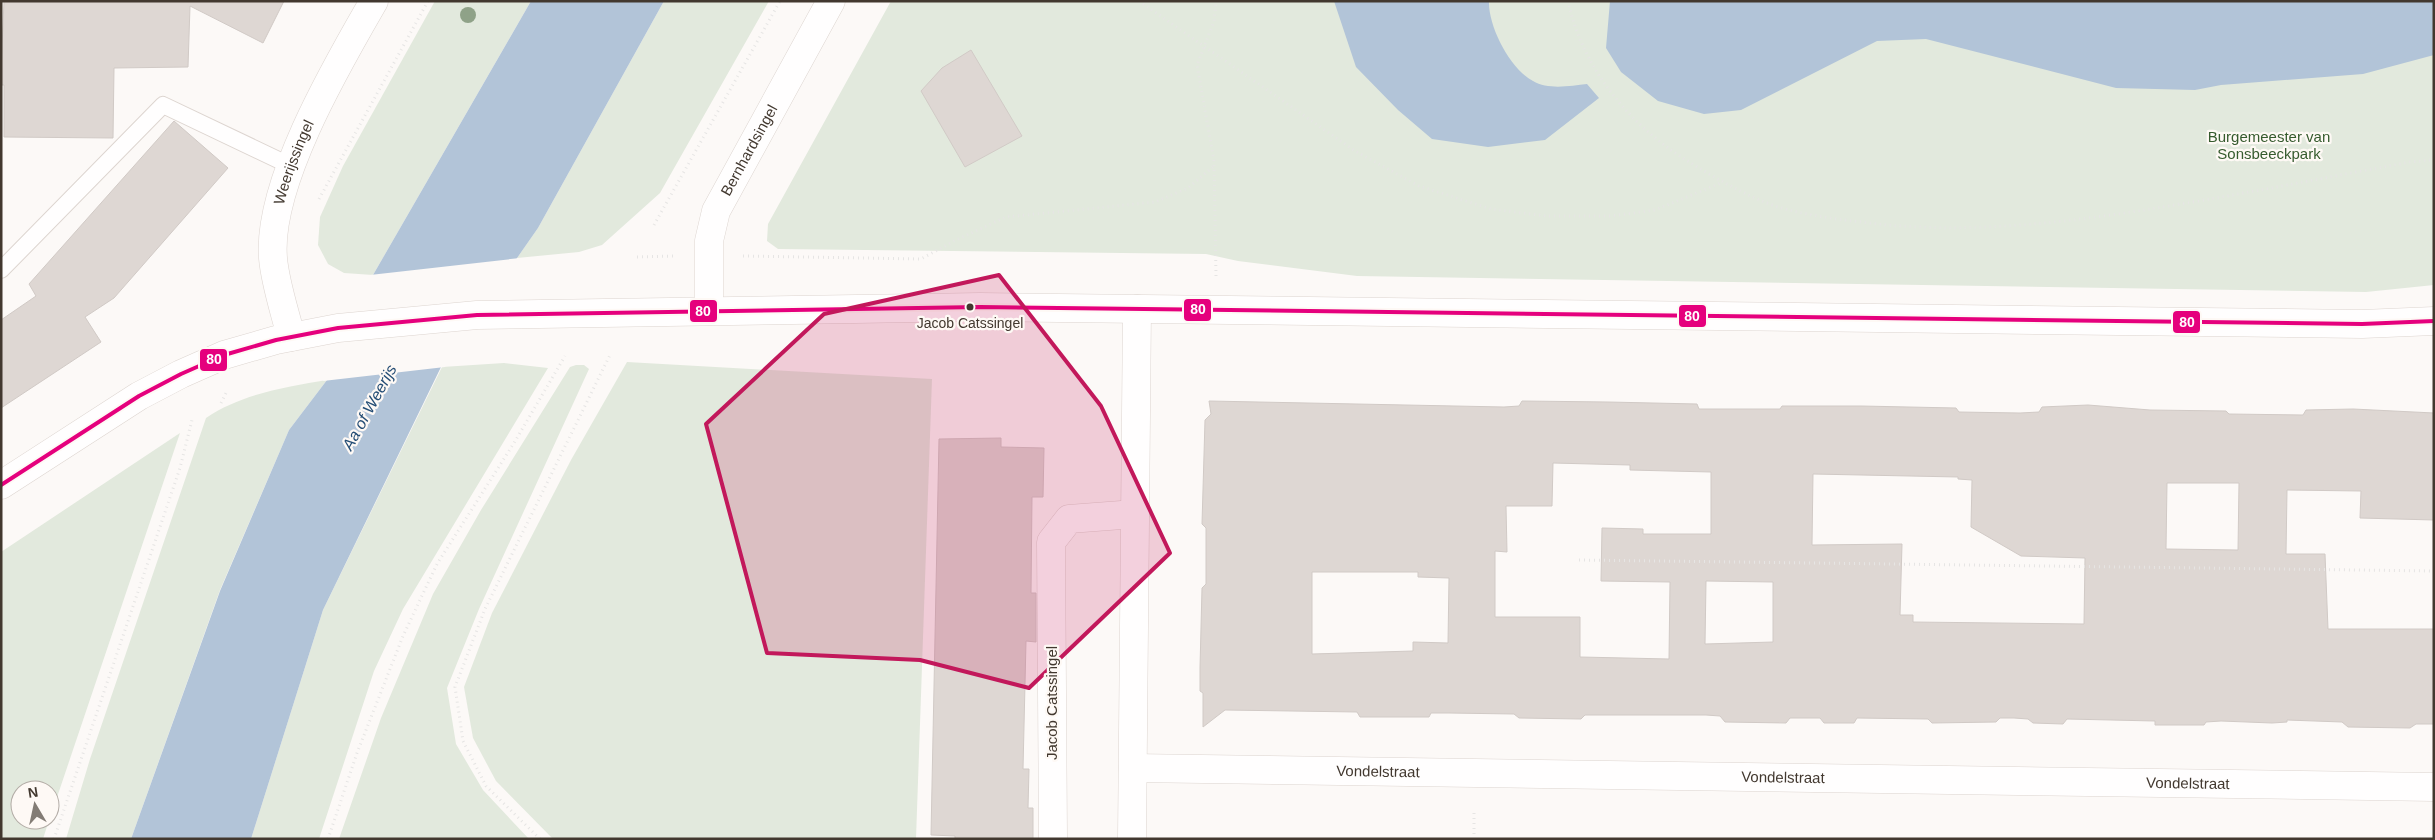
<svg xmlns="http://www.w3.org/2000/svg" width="2435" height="840" font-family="Arial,sans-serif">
	<rect width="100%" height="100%" fill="#fcf9f7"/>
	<g fill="#e2e9dd">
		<path d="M435 1H531L373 275 344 273 328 264 318 245 320 217 343 166Z"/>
		<path d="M664 1H769L660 193 602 245 579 252 517 258 538 228Z"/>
		<path d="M891 1H2434V285L2366 292 1357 276 1238 261 1206 254 778 249 767 241 768 224Z"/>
		<path d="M627 362 932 379 916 839H553L496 781 473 738 464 687 492 613 571 460Z"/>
		<path d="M504 363 548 368 403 609 374 671 319 839H251L323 610 442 367Z"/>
		<path d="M576 365H584L589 369 479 609 447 688 456 744 483 790 529 839H339L381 718 433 594 481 510 570 367Z"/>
		<path d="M327 380 289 430 220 590 131 839H66L90 759 206 418C241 394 286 387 327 380Z"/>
		<path d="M180 433 50 818V790H20V820H49L43 839H1V552Z"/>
	</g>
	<g fill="#b2c4d8">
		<path d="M531 1H664L538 228 441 367 323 610 251 839H131L220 591 289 430 327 380 373 275Z"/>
		<path d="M1334 1H1489C1488 26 1510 69 1533 81 1548 90 1570 86 1587 84L1599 98 1545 140 1488 147 1432 139 1398 110 1356 67Z"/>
		<path d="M1610 1H2434V55L2363 74 2221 85 2195 90 2116 88 1926 39 1877 41 1741 110 1704 114 1658 101 1621 72 1606 48Z"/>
	</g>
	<path fill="#fcf9f7" d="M520 258 445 367 323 381 370 275Z"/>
	<g fill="#ded7d3" stroke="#d1cac6" fill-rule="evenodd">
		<path d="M4 1H284L263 43 190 6 188 67 114 68 113 138 4 137V85H1V71Z"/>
		<path d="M971 50 1022 136 965 167 921 91 942 68Z"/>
		<path d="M174 121 228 168 114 298 85 317 101 342 1 408V320L36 296 29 284Z"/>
		<path d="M1209 401 1504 407 1519 406 1522 401 1608 402 1697 404 1699 409H1780L1782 406H1861L1956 408 1959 412 2020 413 2039 412 2042 407 2088 405 2150 410 2226 411 2229 414 2303 415 2306 410 2353 409 2434 413V520L2360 518 2361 491 2287 490 2286 554H2325L2328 629H2434V724H2416L2410 728 2348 727 2342 722 2287 720V722L2272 723 2221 721 2206 722 2204 725H2155V721L2067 719 2063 724 2033 723 2028 719 2014 718H2000L1996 722 1932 723 1928 719 1857 718 1854 723H1824L1820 718H1790L1786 723 1725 722 1720 716 1706 715H1585L1581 719 1519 718 1514 714 1449 713H1431L1429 717H1360L1357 712 1225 710 1203 727V693L1200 691V668L1202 588 1206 584V528L1202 524 1205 420 1211 414ZM1553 463 1630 465V470L1711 472V534H1643V529L1602 528 1601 581 1670 582 1669 659 1580 657V617H1495V551L1507 552 1506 506H1552ZM1813 474 1958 477V479L1972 480 1971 527 2021 556 2085 558 2084 624 1913 622V615H1900L1902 544 1812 545ZM2167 483H2239L2238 550 2166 549ZM1312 572H1418V577L1449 578 1448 643 1413 642V651L1312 654ZM1706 581 1773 582V642L1705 644Z"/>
		<path d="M1001 438V447L1044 448 1043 497H1032L1031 593H1036V642L1026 641 1023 769H1029L1028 808H1033V839H955V836L931 835 939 439Z"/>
	</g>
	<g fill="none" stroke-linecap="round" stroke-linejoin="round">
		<defs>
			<path id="lane" d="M1 270 163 105 291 166"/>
			<g id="street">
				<path id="s1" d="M709 311V241L716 211 831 1"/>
				<path id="s2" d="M291 337C285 312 275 283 273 258 267 184 337 65 374 1"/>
				<path id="s3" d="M1133 768 2434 787"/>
				<path d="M1053 839 1051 542 1069 519 1135 514"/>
				<path d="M1132 839 1137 309"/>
			</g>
			<path id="secondary" d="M1 485 139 396 181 374 224 355 276 340 338 328 477 315 980 307 2362 324 2434 321"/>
		</defs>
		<use href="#lane" stroke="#ddd5d0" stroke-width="18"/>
		<use href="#street" stroke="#ddd5d0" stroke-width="29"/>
		<use href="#secondary" stroke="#ddd5d0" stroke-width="29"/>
		<g stroke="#e6e5e4" stroke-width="3" stroke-dasharray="1 4" stroke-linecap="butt">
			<path d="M1139 1 1355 151 1419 186 1491 209 1547 216H1612L1655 210 1721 183"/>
			<path d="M1568 1C1582 67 1628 123 1683 158 1710 175 1737 191 1767 203 1796 214 1829 218 1860 222 1968 236 2074 222 2181 204 2258 191 2334 176 2410 162L2434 160"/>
			<path d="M319 199 428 1"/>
			<path d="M654 225 780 1"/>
			<path d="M743 256 921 259 954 241 1006 217 1155 202 1188 188 1214 166"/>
			<path d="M637 257 674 256"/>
			<path d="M1216 276 1214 161 1197 65 1214 21 1216 1"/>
			<path d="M221 403 226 393"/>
			<path d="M1579 560 2434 571"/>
			<path d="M54 839 180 468 192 420"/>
			<path d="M328 839 357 753 403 636 437 564 514 443 565 356"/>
			<path d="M540 839 486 786 463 741 455 687 485 609 610 355"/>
			<path d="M1474 839V809"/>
		</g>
		<use href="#lane" stroke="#fffefe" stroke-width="16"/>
		<use href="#street" stroke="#fffefe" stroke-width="28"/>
		<use href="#secondary" stroke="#fffefe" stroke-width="28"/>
		<defs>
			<path id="bus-1" d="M1 485 139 396 181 374 224 355 276 340 338 328 477 315 980 307 2362 324 2434 321"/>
		</defs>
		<use href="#bus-1" stroke="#fef9f5" stroke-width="8"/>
		<use href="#bus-1" stroke="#e5007d" stroke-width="4"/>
	</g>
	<circle fill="#8fa288" cx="468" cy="15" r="8"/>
	<path fill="#c2185b" fill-opacity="0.2" stroke="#c2185b" stroke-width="4" stroke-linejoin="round" d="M999 275 1101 406 1170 553 1029 688 920 660 767 653 706 424 824 314Z"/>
	<circle fill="#42382f" stroke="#fef9f5" stroke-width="2" cx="970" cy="307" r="4.5"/>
	<g text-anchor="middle" stroke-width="4.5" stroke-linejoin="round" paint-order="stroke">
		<g font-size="14" fill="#42382f" stroke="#fef9f5">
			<text x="970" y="328">Jacob Catssingel</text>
		</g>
		<g font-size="15" fill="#365b2e" stroke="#fef9f5">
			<text x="2269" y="142">Burgemeester van<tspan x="2269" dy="17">Sonsbeeckpark</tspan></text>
		</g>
		<g font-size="15" fill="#42382f" stroke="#fef9f5">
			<text dy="5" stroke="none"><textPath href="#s1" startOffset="170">Bernhardsingel</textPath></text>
			<text dy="5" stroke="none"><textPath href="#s2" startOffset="180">Weerijssingel</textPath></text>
			<text transform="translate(1052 703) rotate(-90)" y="5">Jacob Catssingel</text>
			<text dy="5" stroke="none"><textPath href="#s3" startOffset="245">Vondelstraat</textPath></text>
			<text dy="5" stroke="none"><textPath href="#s3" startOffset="650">Vondelstraat</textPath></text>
			<text dy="5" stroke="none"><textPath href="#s3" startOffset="1055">Vondelstraat</textPath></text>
		</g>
		<g font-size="16" font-style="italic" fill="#244d75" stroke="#fef9f5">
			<text transform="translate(369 407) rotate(-61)" y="6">Aa of Weerijs</text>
		</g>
	</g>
	<g stroke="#fef9f5" stroke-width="2">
		<rect x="1183" y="298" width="29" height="24" rx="5" fill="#e5007d"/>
		<rect x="689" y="299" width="29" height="24" rx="5" fill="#e5007d"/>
		<rect x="1678" y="304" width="29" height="24" rx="5" fill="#e5007d"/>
		<rect x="2172" y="310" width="29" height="24" rx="5" fill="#e5007d"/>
		<rect x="199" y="348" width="29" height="24" rx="5" fill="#e5007d"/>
	</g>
	<g font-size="14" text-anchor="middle" font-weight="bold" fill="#fff">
		<text x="1198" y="314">80</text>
		<text x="703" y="316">80</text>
		<text x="1692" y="321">80</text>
		<text x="2187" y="327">80</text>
		<text x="214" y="364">80</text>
	</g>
	<rect width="2435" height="840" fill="none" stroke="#42382f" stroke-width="5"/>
	<g transform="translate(35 805) rotate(351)"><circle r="24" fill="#fef9f5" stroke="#b3aca6"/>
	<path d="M0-4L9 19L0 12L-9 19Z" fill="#837c75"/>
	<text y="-8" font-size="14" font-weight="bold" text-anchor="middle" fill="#42382f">N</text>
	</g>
</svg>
